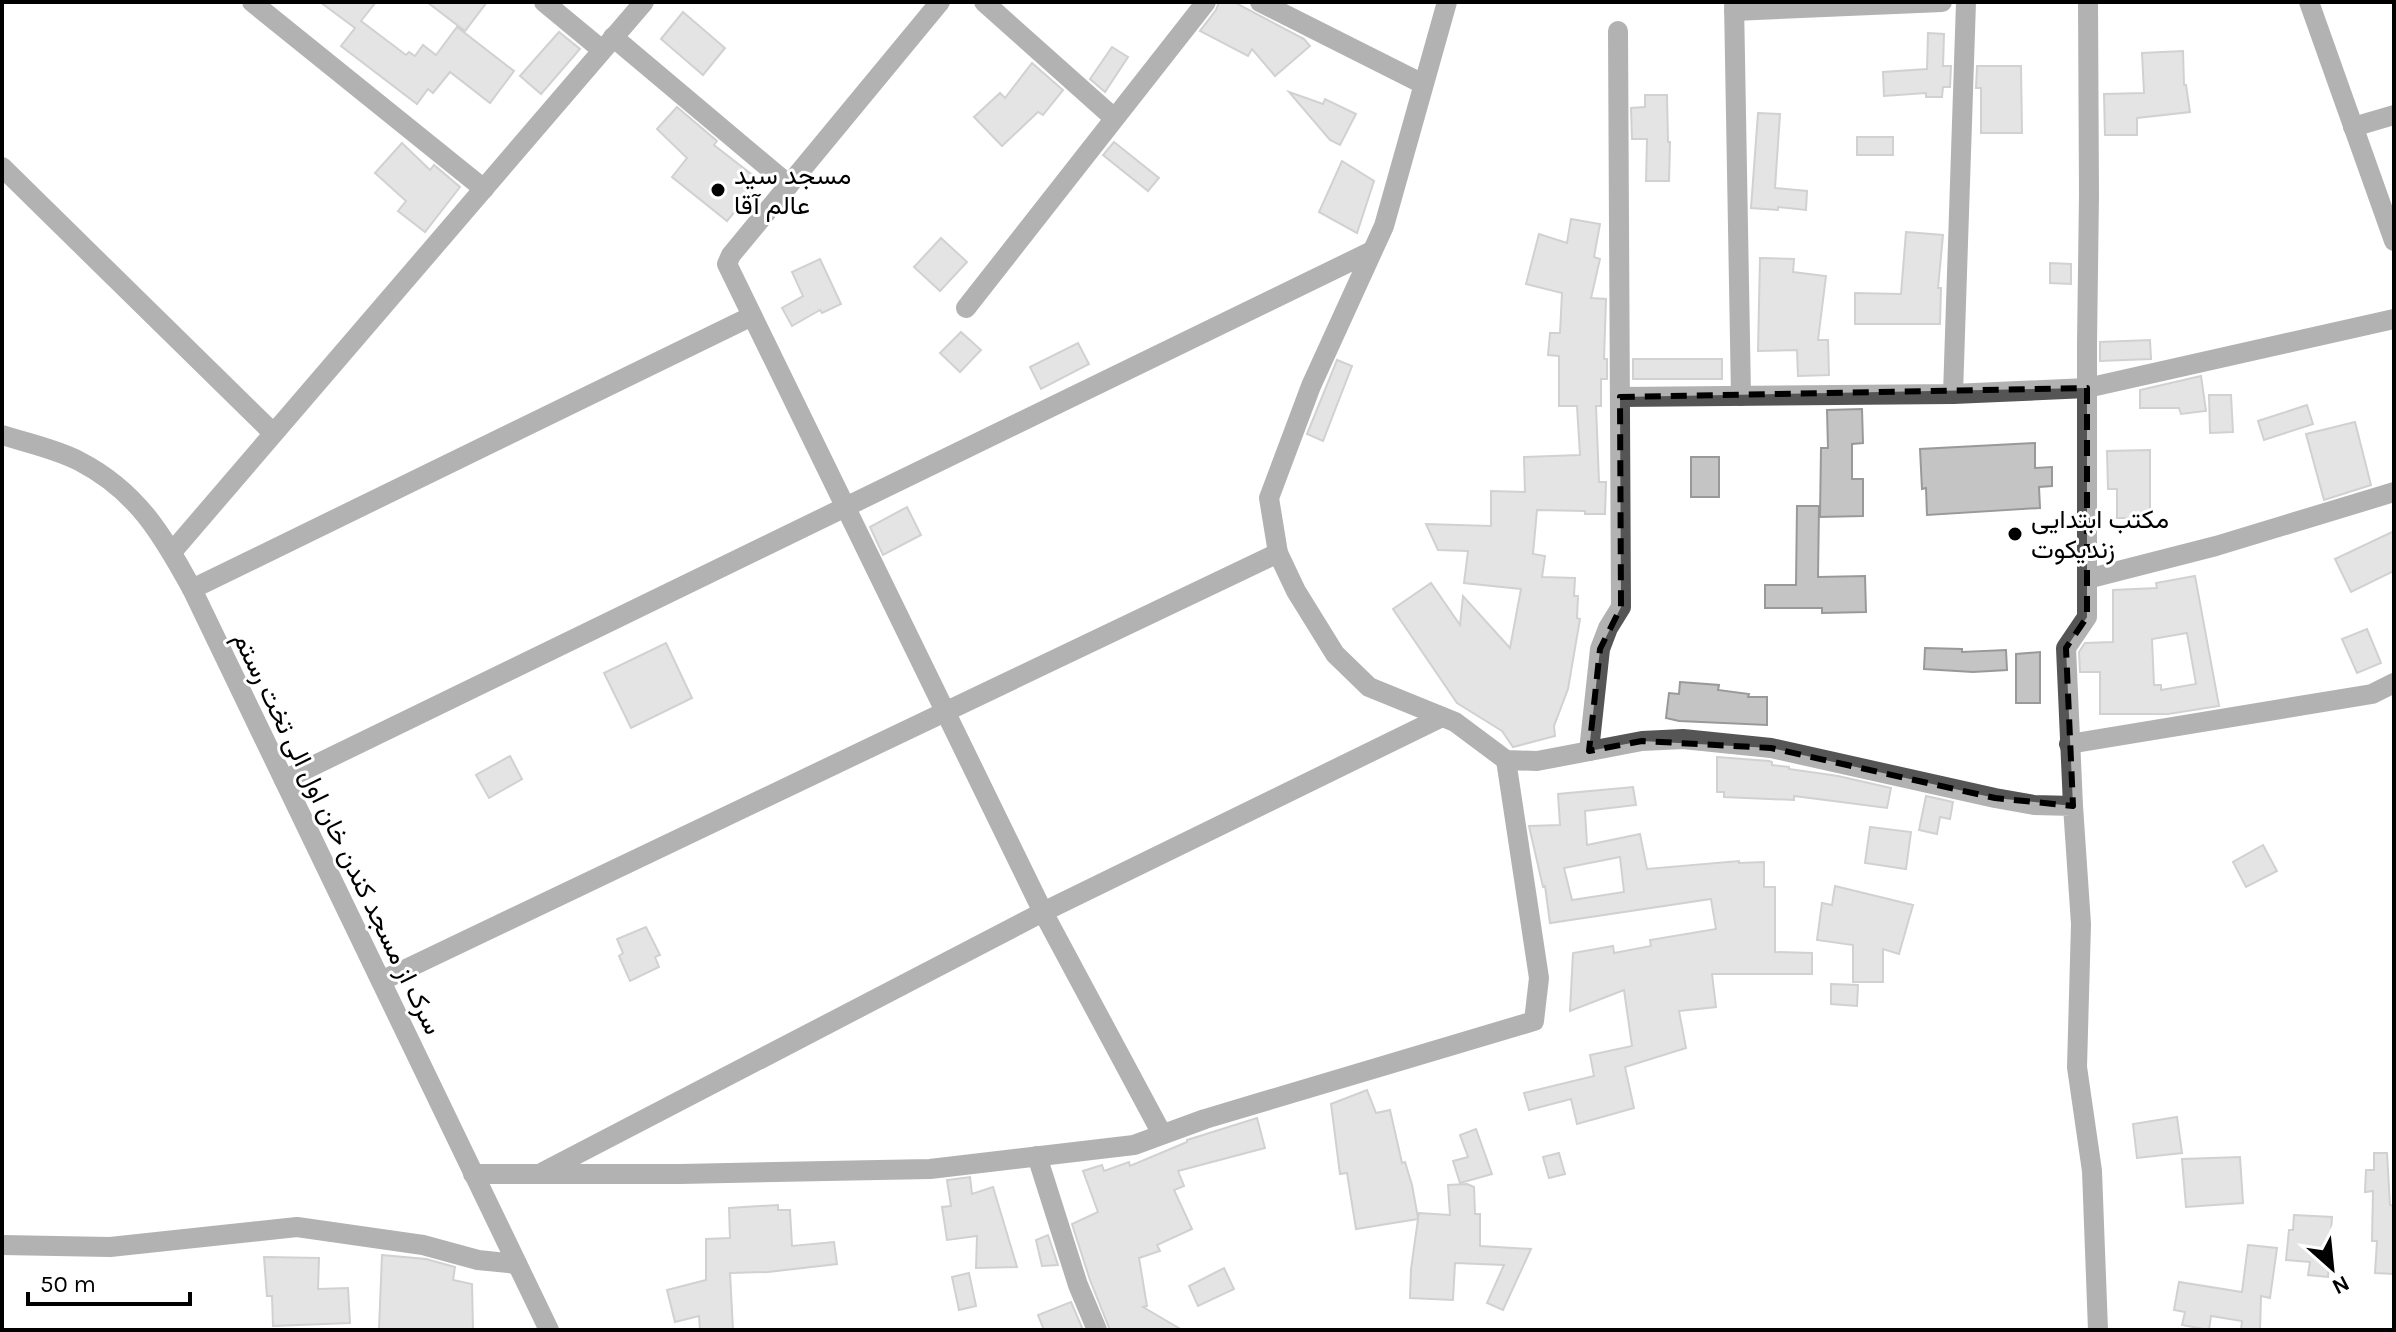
<svg xmlns="http://www.w3.org/2000/svg" width="2396" height="1332" font-family="Karla,Vazirmatn,sans-serif">
	<rect width="100%" height="100%" fill="#fff"/>
	<g fill="#c4c4c4" stroke="#999" stroke-width="2" fill-rule="evenodd">
		<path d="M320 2H376L361 21 406 55 409 52 415 56 423 45 436 55 457 27 514 71 490 103 450 72 433 93 428 89 417 104 341 46 355 28Z"/>
		<path d="M427 2H487L465 31Z"/>
		<path d="M1219 2H1234L1304 39 1310 46 1275 76 1252 49 1248 56 1200 31 1216 10Z"/>
		<path d="M683 12 725 48 703 75 661 39Z"/>
		<path d="M559 32 580 49 541 94 520 76Z"/>
		<path d="M1928 33 1944 34 1943 66H1951L1950 87H1943L1942 97H1926V93L1884 96 1883 72 1927 69Z"/>
		<path d="M1112 47 1128 57 1105 92 1090 79Z"/>
		<path d="M2183 51 2184 85H2186L2190 112 2137 118V135H2105L2104 94 2144 93 2142 53Z"/>
		<path d="M1032 63 1063 90 1043 115 1038 112 1002 146 974 117 1000 93 1005 98Z"/>
		<path d="M1977 66H2021L2022 133H1981V88H1976Z"/>
		<path d="M1289 92 1323 104 1325 99 1356 114 1340 145 1330 140Z"/>
		<path d="M1645 95H1667L1668 142H1670L1669 181H1646L1647 139H1632L1631 108 1645 107Z"/>
		<path d="M677 107 717 141 714 145 760 181 727 221 672 177 687 158 657 129Z"/>
		<path d="M1758 113 1780 114 1775 188 1807 191 1806 210 1778 207V210L1751 208Z"/>
		<rect x="1857" y="137" width="36" height="18"/>
		<path d="M1114 142 1159 178 1148 191 1103 155Z"/>
		<path d="M402 143 430 170 434 165 460 187 425 232 398 211 406 201 375 173Z"/>
		<path d="M1342 161 1374 181 1357 233 1319 212Z"/>
		<path d="M1571 219 1600 224 1594 257 1600 259 1591 298 1606 299 1604 359H1607V379H1601V406H1596L1599 482H1606L1605 514H1585V511L1537 510 1533 554 1545 556 1542 577 1575 578 1574 596H1578L1577 618 1580 619 1568 689 1554 726 1555 736 1513 747 1502 731 1457 703 1393 609 1431 583 1460 625 1463 596 1510 648 1521 589 1464 583 1468 551 1438 550 1426 524 1491 526V491L1525 492 1524 457 1580 455 1577 406H1559V356L1548 355 1550 333H1560L1562 293 1526 284 1539 234 1567 243Z"/>
		<path d="M1906 232 1943 235 1938 288H1941L1940 324H1855V293L1901 294Z"/>
		<path d="M941 238 967 262 940 291 914 267Z"/>
		<path d="M1760 258 1794 259 1793 272 1826 276 1818 340H1828L1829 375 1798 376 1797 350 1758 351Z"/>
		<path d="M820 259 841 304 822 313 820 310 792 326 782 308 803 296 792 272Z"/>
		<path d="M2050 263 2071 264V284L2050 283Z"/>
		<path d="M961 332 981 350 960 372 940 353Z"/>
		<path d="M2150 340 2151 359 2100 361V342Z"/>
		<path d="M1078 343 1089 364 1041 389 1030 367Z"/>
		<rect x="1633" y="359" width="89" height="20"/>
		<path d="M1337 360 1352 366 1323 441 1307 434Z"/>
		<path d="M2201 376 2206 411 2181 414 2179 408H2140V390Z"/>
		<path d="M2209 395H2231L2233 432 2210 433Z"/>
		<path d="M2307 405 2313 424 2264 440 2258 421Z"/>
		<path d="M1862 409 1863 443 1852 444V479H1863V516L1820 517 1821 448H1828L1827 410Z"/>
		<path d="M2355 422 2371 485 2324 500 2306 434Z"/>
		<path d="M2035 443V468L2052 467V486L2039 487 2040 508 1927 515 1926 488 1922 489 1920 449Z"/>
		<path d="M2150 450V518H2117V489H2108L2107 451Z"/>
		<rect x="1691" y="457" width="28" height="40"/>
		<path d="M1797 506H1819L1818 577 1865 576 1866 612 1822 613V608H1765V585H1796Z"/>
		<path d="M907 507 921 535 883 555 870 527Z"/>
		<path d="M2394 531V571L2351 592 2335 559Z"/>
		<path d="M2195 576 2219 706 2168 714H2100V672H2080L2079 652 2085 643 2113 642V590L2157 588 2156 583ZM2187 633 2196 684 2161 690V685H2154L2152 639Z"/>
		<path d="M2367 629 2381 663 2357 673 2342 639Z"/>
		<path d="M666 643 692 698 631 728 604 673Z"/>
		<path d="M1925 648 1962 649V652L2006 650 2007 670 1973 672 1924 669Z"/>
		<path d="M2040 652V703H2016V654Z"/>
		<path d="M1680 682 1719 685 1718 690 1749 694 1748 697H1767V725L1679 721 1666 718 1669 693 1679 694Z"/>
		<path d="M510 756 522 779 489 798 476 775Z"/>
		<path d="M1717 757 1769 761 1772 762V765L1789 767V769L1838 776 1891 788 1887 808 1794 796V800L1724 797V792H1717Z"/>
		<path d="M1633 787 1636 805 1585 811 1587 845 1640 834 1647 869 1739 861V863L1764 862V887H1775V952L1812 953V974H1712L1716 1007 1679 1011 1686 1048 1625 1067 1634 1108 1577 1124 1571 1099 1529 1110 1524 1093 1594 1076 1590 1055 1632 1046 1624 990 1570 1011 1573 953 1613 946 1614 953 1651 946 1650 940 1716 929 1711 899 1550 923 1545 886 1543 887 1529 826 1560 825 1558 794ZM1620 857 1624 892 1572 900 1564 868Z"/>
		<path d="M1926 796 1953 802 1950 819 1940 817 1937 834 1919 830Z"/>
		<path d="M1870 827 1911 832 1906 869 1865 863Z"/>
		<path d="M2263 845 2277 871 2246 887 2233 862Z"/>
		<path d="M1835 886 1913 905 1899 954 1883 949V982H1853V945L1817 940 1822 903 1832 905Z"/>
		<path d="M646 927 660 955 655 957 659 967 630 981 619 956 623 953 617 939Z"/>
		<path d="M1831 984 1858 985 1857 1006 1831 1004Z"/>
		<path d="M1367 1090 1376 1113 1390 1110 1402 1163 1405 1162 1412 1185 1418 1218 1419 1213 1450 1215 1448 1185 1467 1184 1474 1187 1475 1214H1480V1246L1531 1249 1503 1310 1487 1303 1504 1265 1455 1263 1453 1300 1410 1298 1411 1269 1418 1219 1356 1229 1347 1173 1340 1174 1331 1104Z"/>
		<path d="M2177 1117 2182 1153 2137 1158 2133 1124Z"/>
		<path d="M1257 1118 1265 1148 1178 1171 1184 1186 1174 1190 1192 1229 1157 1245 1160 1251 1139 1258 1147 1306 1143 1307 1182 1330H1110L1090 1280 1072 1224 1098 1212 1083 1171 1102 1165 1104 1171 1129 1162 1130 1166 1187 1142V1140Z"/>
		<path d="M1476 1129 1492 1174 1460 1183 1453 1161 1468 1157 1460 1135Z"/>
		<path d="M1559 1153 1565 1174 1549 1178 1543 1157Z"/>
		<path d="M2374 1153H2387L2390 1205 2394 1206V1274L2375 1273 2377 1241H2372L2373 1191 2365 1192 2366 1170H2374Z"/>
		<path d="M2240 1157 2243 1203 2186 1207 2182 1159Z"/>
		<path d="M970 1177 972 1194 993 1187 1017 1267 976 1268 977 1236 947 1240 942 1207 951 1206 947 1180Z"/>
		<path d="M778 1205V1210H790L792 1246 834 1242 837 1264 768 1272 730 1273 733 1330H700L699 1316 675 1322 667 1290 706 1280V1239L730 1238 729 1208Z"/>
		<path d="M2294 1215 2332 1217 2328 1277 2308 1275 2310 1262 2286 1260 2289 1230H2293Z"/>
		<path d="M1048 1235 1058 1265 1042 1266 1036 1240Z"/>
		<path d="M2248 1245 2277 1248 2270 1298 2261 1296 2260 1330H2241L2242 1321 2211 1316 2209 1330 2182 1325 2185 1312 2174 1310 2179 1282 2242 1292Z"/>
		<path d="M382 1255 426 1259 455 1267 453 1280 472 1284 473 1330H379Z"/>
		<path d="M264 1257 319 1258 318 1289 348 1288 350 1323 273 1326 272 1296H267Z"/>
		<path d="M1224 1268 1234 1289 1198 1306 1189 1286Z"/>
		<path d="M969 1273 976 1306 959 1310 952 1277Z"/>
		<path d="M1071 1302 1083 1330H1044L1038 1315Z"/>
	</g>
	<g fill="none" stroke-linecap="round" stroke-linejoin="round">
		<g stroke="#555" stroke-width="20">
			<path d="M252 2 484 189"/>
			<path d="M544 2 602 50"/>
			<path d="M940 2 731 255 727 264 1043 912 1162 1134"/>
			<path d="M984 2 1114 118"/>
			<path d="M1260 2 1423 84"/>
			<path d="M1447 2 1384 226 1311 386 1269 498 1278 553 1296 591 1335 654 1369 687 1455 722 1506 760 1537 761 1642 741 1683 739 1771 748 1995 798 2034 805 2073 806 2081 924 2077 1067 2092 1171 2098 1330"/>
			<path d="M1734 2 1741 396"/>
			<path d="M2309 2 2394 241"/>
			<path d="M1734 11 1942 2"/>
			<path d="M613 37 789 185"/>
			<path d="M2353 127 2394 115"/>
			<path d="M2 167 273 433"/>
			<path d="M966 308 1206 2"/>
			<path d="M1953 394 1966 2"/>
			<path d="M1620 397 1953 394 2087 388 2394 319"/>
			<path d="M2 435C27 443 56 449 79 461 137 491 162 534 192 589L549 1330"/>
			<path d="M172 552 644 2"/>
			<path d="M2087 579 2216 546 2394 492"/>
			<path d="M192 589 752 316"/>
			<path d="M2069 744 2372 694 2394 683"/>
			<path d="M1589 751 1600 649 1608 628 1621 607 1618 31"/>
			<path d="M284 780 1372 251"/>
			<path d="M2073 806 2066 648 2087 617V343L2089 195 2088 2"/>
			<path d="M381 981 1278 553"/>
			<path d="M1037 1156 1078 1285 1097 1330"/>
			<path d="M543 1172 1043 912 1442 717"/>
			<path d="M473 1174H680L930 1169 1134 1145 1205 1119 1534 1021 1539 978 1506 760"/>
			<path d="M2 1245 110 1247 297 1227 423 1245 478 1260 517 1264"/>
		</g>
	</g>
	<path d="M0 0H2396V1332H0ZM2087 388V617L2066 648 2073 806 1995 798 1771 748 1642 741 1589 751 1600 649 1621 607 1620 397Z" fill="#fff" fill-opacity=".55" fill-rule="evenodd"/>
	<path fill="none" stroke="#000" stroke-width="6" stroke-dasharray="16 10" stroke-linejoin="round" d="M2087 388V617L2066 648 2073 806 1995 798 1771 748 1642 741 1589 751 1600 649 1621 607 1620 397Z"/>
	<g fill="#000" stroke="#fff" stroke-width="3">
		<circle cx="718" cy="190" r="8"/>
		<circle cx="2015" cy="534" r="8"/>
	</g>
	<g text-anchor="middle" stroke-width="6" stroke-linejoin="round" paint-order="stroke">
		<g font-size="26" fill="#000" stroke="#fff" text-anchor="start">
			<text x="734" y="184">مسجد سید<tspan x="734" dy="30">عالم آقا</tspan></text>
			<text x="2031" y="528">مکتب ابتدایی<tspan x="2031" dy="30">زندیکوت</tspan></text>
		</g>
		<g font-size="26" fill="#000" stroke="#fff">
			<text transform="translate(338 833) rotate(64)" y="9">سرک از مسجد کندن خان اول الی تخت رستم</text>
		</g>
	</g>
	<rect width="2396" height="1332" fill="none" stroke="#000000" stroke-width="8"/>
	<g transform="translate(2332 1268) rotate(153)" stroke="#ffffff" stroke-width="6" paint-order="stroke">
	<path d="M0-6L14 30L0 20L-14 30Z" fill="#000000"/>
	<text y="-12" font-size="22" font-weight="bold" text-anchor="middle" fill="#000000">N</text>
	</g>
	<path d="M28 1292v12h162v-12" fill="none" stroke="#000000" stroke-width="4"/>
	<text x="40" y="1292" font-size="24" fill="#000000" stroke="#ffffff" stroke-width="6" paint-order="stroke">50 m</text>
</svg>
